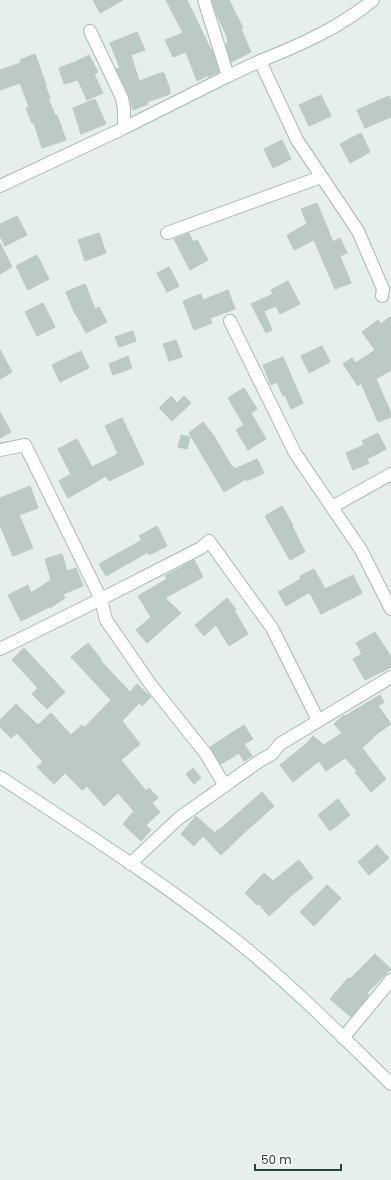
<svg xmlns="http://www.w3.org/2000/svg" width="391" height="1180" font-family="Poppins,sans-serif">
	<rect width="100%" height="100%" fill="#e6efeb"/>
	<g fill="#bbcac4" stroke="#b8c9c2">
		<path d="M93 0H123L100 13Z"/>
		<path d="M166 0H187L211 50 212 49 219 72 208 77V75L197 81 186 52 173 57 165 40 183 33Z"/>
		<path d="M212 0H229L243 28 241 29 251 52 231 62 226 44 228 43 227 39H228L217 15Z"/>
		<path d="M137 32 145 50 131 55 139 81 161 73H164L170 90V94L147 102 148 104 133 110 129 95 116 69 120 68 110 43Z"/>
		<path d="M35 54 46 85H45L50 98H48L55 115H57L66 140 42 148 34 123H32L26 108 29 107 20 83 0 90V70L21 63 20 60Z"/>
		<path d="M89 55 98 72 94 74 103 93 87 100 78 80 64 84 59 68 75 62Z"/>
		<path d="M321 95 331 116 309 126 299 105Z"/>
		<path d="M389 96 391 102V117L365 128 357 110Z"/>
		<path d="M95 99 106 124 81 134 73 108Z"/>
		<path d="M361 133 370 152 350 163 340 144Z"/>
		<path d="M282 140 291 159 273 168 264 149Z"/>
		<path d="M317 203 333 242 340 238 347 253 340 256 351 283 335 289 314 240 294 250 287 235 307 224 301 209Z"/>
		<path d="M17 216 27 235 5 246 0 236V224Z"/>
		<path d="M99 233 106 253 85 261 78 240Z"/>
		<path d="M189 233 193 242 197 240 208 260 190 270 174 239Z"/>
		<path d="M0 243 12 267 0 274Z"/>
		<path d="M37 255 49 279 28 290 16 266Z"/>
		<path d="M169 267 179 286 167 292 157 273Z"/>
		<path d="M288 281 300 304 280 314 276 306 264 311 272 330 266 333 251 304 273 294 271 290Z"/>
		<path d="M85 284 95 309 99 307 107 322 86 333 76 314H75L66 292Z"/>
		<path d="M228 290 235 309 210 318 212 323 194 330 183 301 201 294 203 300Z"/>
		<path d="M43 303 55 327 37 336 25 312Z"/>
		<path d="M391 316V370L376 379 391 413V417L378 422 361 383 358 386 343 364 352 358 356 363 375 350 362 332 378 320 381 324Z"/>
		<path d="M133 331 136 341 119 347 115 337Z"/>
		<path d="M176 340 182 357 169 361 163 344Z"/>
		<path d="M322 346 330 362 309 373 301 356Z"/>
		<path d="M0 350 12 372 0 379Z"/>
		<path d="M81 351 89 368 60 382 52 365Z"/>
		<path d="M128 356 132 368 113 375 109 364Z"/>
		<path d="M283 357 303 403 291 409 285 395 283 396 277 382 271 385 263 365Z"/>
		<path d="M244 388 257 409 251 413 266 439 248 450 236 430 244 425 228 398Z"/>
		<path d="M171 396 177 403 184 396 191 403 172 421 159 408Z"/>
		<path d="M0 412 11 432 0 438Z"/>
		<path d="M122 418 144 464 109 481 106 476 68 498 59 481 71 474 58 449 77 439 92 467 118 454 105 426Z"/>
		<path d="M203 422 214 436 232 467 233 466 235 469 257 459 264 473 247 481 246 479 224 492 189 433Z"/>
		<path d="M378 433 386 449 367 459 369 463 353 470 346 453 364 445 362 441Z"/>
		<path d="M181 435 190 437 187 449 178 447Z"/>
		<path d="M30 486 38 508 19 515 33 548 13 556 0 525V498Z"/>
		<path d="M282 506 293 525 292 526 305 552 290 560 265 516Z"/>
		<path d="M157 526 167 546 149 555 148 552 106 576 99 564 142 540 139 536Z"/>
		<path d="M62 554 67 571 76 568 83 586 63 594 65 598 50 608 49 607 21 621 8 595 28 585 31 593 51 580 45 559Z"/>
		<path d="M194 560 203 577 165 598 181 613 147 643 136 630 151 617 138 596 167 579 165 576Z"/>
		<path d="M314 569 325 589 353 575 362 593 321 614 310 593 309 594 308 593 286 606 278 592 301 579 300 576Z"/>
		<path d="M227 598 236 609 234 610 248 634 229 646 216 625 204 636 195 625Z"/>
		<path d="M375 632 391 657V667L365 680 353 659 362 654 356 643Z"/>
		<path d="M88 643 101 659 100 660 130 692 137 684 151 697 142 706 139 703 122 721 140 744 121 760 146 791 149 788 158 798 152 803 160 812 146 825 151 830 141 841 123 824 134 811 118 793 104 806 87 786 82 790 65 773 54 784 37 767 43 762 17 733 11 738 0 727V720L16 704 38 725 51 713 71 735 82 725 84 728 111 700 71 657Z"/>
		<path d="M24 648 65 692 47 709 32 694 38 688 12 660Z"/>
		<path d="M380 695 384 702 378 706 391 724 378 733 362 748 386 779 371 792 355 772 357 771 345 758 326 771 319 761 293 782 280 765 306 744 313 736 324 745 342 733 334 724 344 715 345 716Z"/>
		<path d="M244 725 253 739 244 744 252 756 244 761 239 753 221 764 210 747Z"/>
		<path d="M193 768 201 778 194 784 186 774Z"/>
		<path d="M262 792 274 806 244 833 221 855 203 836 194 846 181 834 196 816 215 833 218 829 219 830Z"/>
		<path d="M338 799 350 815 330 831 318 815Z"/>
		<path d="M377 845 389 858 369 875 358 862Z"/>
		<path d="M299 860 313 878 287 899V900L269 916 259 904 257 905 245 893 264 873 273 881Z"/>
		<path d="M327 885 341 898 314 926 300 912Z"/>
		<path d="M375 954 391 969 367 993 369 995 351 1017 330 999 348 978 350 979Z"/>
	</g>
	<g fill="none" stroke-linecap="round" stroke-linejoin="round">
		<defs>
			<g id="street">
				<path d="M204 0 228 76"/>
				<path d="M90 31 122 98 124 109V128"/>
				<path d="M260 61C300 45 339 28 373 0"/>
				<path d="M0 186 124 128 228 76 260 61 297 140 358 231 383 289 382 296"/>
				<path d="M167 233 321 177"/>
				<path d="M230 321 295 453 361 550 391 609"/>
				<path d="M0 450 25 445 101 599 106 620 151 685 206 754 225 786"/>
				<path d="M332 507 391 474"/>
				<path d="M0 649 101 599 201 548 209 541 272 628 318 720"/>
				<path d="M130 864 179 818 258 762 272 754 280 744 391 677"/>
				<path d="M343 1038 391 980"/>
			</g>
			<path id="secondary" d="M0 777C82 831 166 884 243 946 295 989 343 1037 391 1084"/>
		</defs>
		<use href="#street" stroke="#a8b8b2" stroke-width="14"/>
		<use href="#secondary" stroke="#a4bbb3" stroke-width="14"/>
		<use href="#street" stroke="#fff" stroke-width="12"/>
		<use href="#secondary" stroke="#fff" stroke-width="12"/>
	</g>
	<path d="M255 1164v6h86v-6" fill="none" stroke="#24423a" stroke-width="2"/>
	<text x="261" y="1164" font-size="12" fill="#24423a" stroke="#f7fbf9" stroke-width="3" paint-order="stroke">50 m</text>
</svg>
